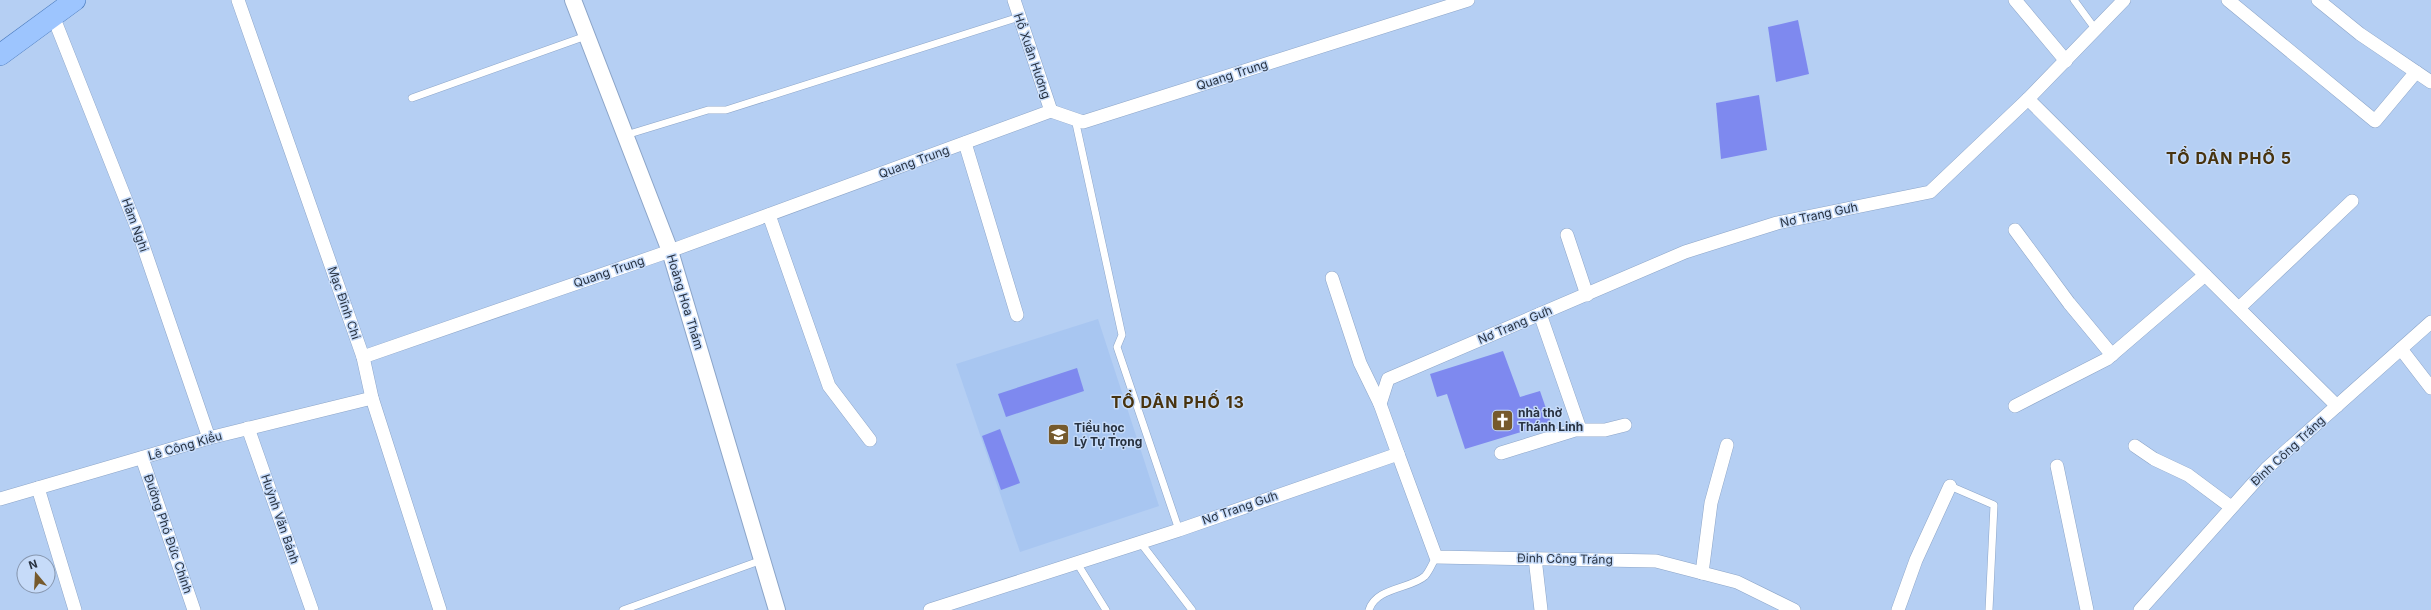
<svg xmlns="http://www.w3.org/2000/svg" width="2431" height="610" font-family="Inter,sans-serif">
	<rect width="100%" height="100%" fill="#b5cff3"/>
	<path fill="#a8c6f1" d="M1098 319 1159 506 1020 552 956 364Z"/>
	<g fill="#7e89ef">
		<path d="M1798 20 1809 74 1776 82 1768 27Z"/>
		<path d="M1759 95 1767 150 1721 159 1716 103Z"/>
		<path d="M1503 351 1520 397 1540 391 1551 423 1465 449 1447 394 1437 397 1430 374Z"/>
		<path d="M1077 368 1084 391 1006 417 998 394Z"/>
		<path d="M1000 429 1020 483 1001 490 982 436Z"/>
	</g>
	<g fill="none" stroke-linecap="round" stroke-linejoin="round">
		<defs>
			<g id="service">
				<path d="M2074 0 2096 30"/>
				<path d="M412 98 586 36"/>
				<path d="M1075 119 1122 335 1117 347 1179 530"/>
				<path d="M626 135 708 110H726L1019 17"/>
				<path d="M1950 486 1994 505 1989 610"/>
				<path d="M1140 542 1192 610"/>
				<path d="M1077 563 1106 610"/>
				<path d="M623 610 762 560"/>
				<path d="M1369 610C1376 587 1411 589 1425 576 1429 572 1433 562 1436 557"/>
			</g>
			<g id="minor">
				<path d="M238 0 363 357 372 398 440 610"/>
				<path d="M1014 0 1051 111"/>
				<path d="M2015 0 2066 61"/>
				<path d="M2228 0 2375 121 2416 72"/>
				<path d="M2318 0 2360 34 2431 82"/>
				<path d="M53 16 137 228 209 438"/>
				<path d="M2028 99 2337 406"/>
				<path d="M965 143 1017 315"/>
				<path d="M769 215 829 386 870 440"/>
				<path d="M2015 230 2069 303 2112 355"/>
				<path d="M1567 235 1587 295"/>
				<path d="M1332 278 1360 363 1380 404"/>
				<path d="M2239 308 2352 201"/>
				<path d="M1540 314 1580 429"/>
				<path d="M2401 349 2431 388"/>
				<path d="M363 357 670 251 1051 111 1083 122 1468 0"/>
				<path d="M2015 406 2107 359 2205 275"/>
				<path d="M248 428 312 610"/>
				<path d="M2135 446 2154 459 2188 475 2231 507"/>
				<path d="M1501 453 1575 430H1605L1625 425"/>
				<path d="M1398 454 1436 557 1656 561 1737 582 1794 610"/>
				<path d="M142 458 194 610"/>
				<path d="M2057 466 2087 610"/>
				<path d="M38 488 75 610"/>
				<path d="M0 499 209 438 372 398"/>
				<path d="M1535 558 1541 610"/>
				<path d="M1702 573 1711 503 1727 445"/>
				<path d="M930 610 1179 530 1398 454 1380 404 1388 379 1685 252 1777 223 1930 192 2028 99 2124 0"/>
				<path d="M1898 610 1916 560 1950 486"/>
				<path d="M2140 610 2267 468 2431 322"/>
			</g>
			<path id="tertiary" d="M573 0 670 251 777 610"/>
			<path id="primary" d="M0 55 75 0"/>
		</defs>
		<use href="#service" stroke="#8ca5c8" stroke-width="8"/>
		<use href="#minor" stroke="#8ca5c8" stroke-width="14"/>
		<use href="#tertiary" stroke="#8ca5c8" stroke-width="18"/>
		<use href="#primary" stroke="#4979bb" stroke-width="22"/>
		<use href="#service" stroke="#fff" stroke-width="7"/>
		<use href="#minor" stroke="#fff" stroke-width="13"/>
		<use href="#tertiary" stroke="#fff" stroke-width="16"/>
		<use href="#primary" stroke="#9dc5fe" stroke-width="21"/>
	</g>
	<defs>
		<symbol id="church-square" viewBox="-11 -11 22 22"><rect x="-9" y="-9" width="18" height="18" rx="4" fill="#765a2d" stroke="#c6dbf9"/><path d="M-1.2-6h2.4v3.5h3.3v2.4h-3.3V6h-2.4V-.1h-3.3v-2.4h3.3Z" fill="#fff"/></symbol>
		<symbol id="school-square" viewBox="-11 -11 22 22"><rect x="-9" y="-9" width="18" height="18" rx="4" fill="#765a2d" stroke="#c6dbf9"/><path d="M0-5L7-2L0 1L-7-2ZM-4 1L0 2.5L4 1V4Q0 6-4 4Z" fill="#fff"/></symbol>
	</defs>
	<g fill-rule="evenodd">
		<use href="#church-square" x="1490" y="408" width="25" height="25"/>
		<use href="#school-square" x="1046" y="422" width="25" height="25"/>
	</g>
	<g text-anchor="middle" stroke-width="3" stroke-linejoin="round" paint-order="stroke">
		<g font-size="12" fill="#283240" stroke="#c6dbf9">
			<text transform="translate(1032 56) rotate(71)" y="4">Hồ Xuân Hương</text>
			<text transform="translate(1232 75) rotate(-18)" y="4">Quang Trung</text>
			<text transform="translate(914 162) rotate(-20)" y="4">Quang Trung</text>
			<text transform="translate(1819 215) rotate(-12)" y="4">Nơ Trang Gưh</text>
			<text transform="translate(135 225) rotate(70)" y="4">Hàm Nghi</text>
			<text transform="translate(609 272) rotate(-19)" y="4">Quang Trung</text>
			<text transform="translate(685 302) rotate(73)" y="4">Hoàng Hoa Thám</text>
			<text transform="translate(344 303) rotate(71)" y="4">Mạc Đĩnh Chi</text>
			<text transform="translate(1515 325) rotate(-23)" y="4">Nơ Trang Gưh</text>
			<text transform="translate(185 446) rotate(-16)" y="4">Lê Công Kiều</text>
			<text transform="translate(2288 451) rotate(-43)" y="4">Đinh Công Tráng</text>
			<text transform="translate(1240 508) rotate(-19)" y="4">Nơ Trang Gưh</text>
			<text transform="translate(280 519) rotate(71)" y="4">Huỳnh Văn Bánh</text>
			<text transform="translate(168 534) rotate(71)" y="4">Đường Phó Đức Chính</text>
			<text transform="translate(1565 559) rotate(1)" y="4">Đinh Công Tráng</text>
		</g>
		<g font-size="12" font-weight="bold" fill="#283240" stroke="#c6dbf9" text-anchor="start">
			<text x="1518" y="417">nhà thờ<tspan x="1518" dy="14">Thánh Linh</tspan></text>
			<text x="1074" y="432">Tiểu học<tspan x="1074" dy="14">Lý Tự Trọng</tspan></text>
		</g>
		<g font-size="16" font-weight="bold" letter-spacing="1" fill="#48330e" stroke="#c6dbf9">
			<text x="2229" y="164">TỔ DÂN PHỐ 5</text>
			<text x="1178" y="408">TỔ DÂN PHỐ 13</text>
		</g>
	</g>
	<g transform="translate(36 574) rotate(342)"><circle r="19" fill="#c6dbf9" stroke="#8797af"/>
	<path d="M0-3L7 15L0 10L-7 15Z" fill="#765a2d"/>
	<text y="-6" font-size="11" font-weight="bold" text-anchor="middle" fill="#283240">N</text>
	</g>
</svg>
